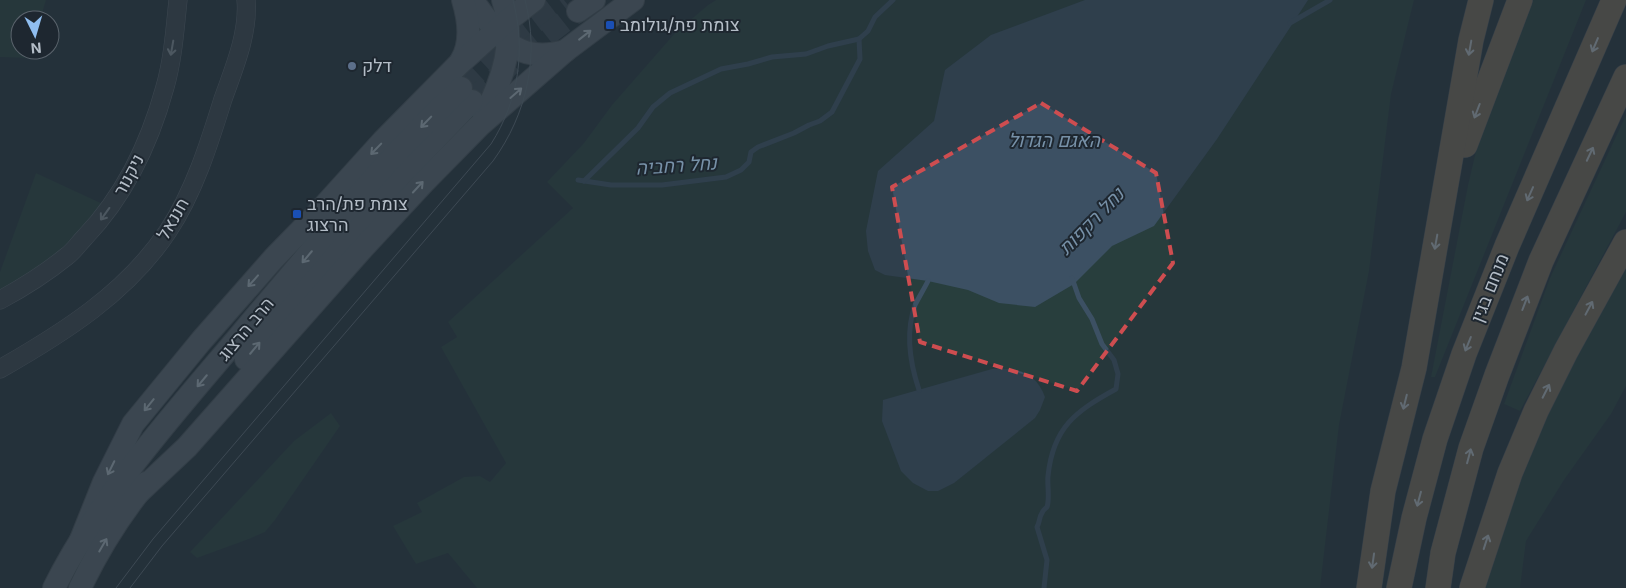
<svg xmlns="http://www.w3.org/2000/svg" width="1626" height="588" font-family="Inter,Heebo,sans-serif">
	<rect width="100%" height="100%" fill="#25313b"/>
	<g fill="#283e3d">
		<path d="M0 0H46L40 20H20V50H30L27 58 0 57Z"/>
		<path d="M716 0H1414L1391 94 1369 271 1339 425 1320 588H477L448 553 416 564 393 526 422 512 417 503 464 477 480 476 490 482 506 463 441 347 457 337 448 322 573 208 547 182 584 143 612 105 675 33 708 5Z"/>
		<path d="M1530 0H1586L1435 377H1431L1468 185 1491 87Z"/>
		<path d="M1626 115V212L1520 411 1504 404 1550 278Z"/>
		<path d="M36 173 105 205 73 242 0 294V272Z"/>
		<path d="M1626 269V386L1611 414 1564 480 1526 541 1520 588H1483L1529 451 1576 355Z"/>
		<path d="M331 413 340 426 275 520 265 532 249 539 197 558 190 552 294 441Z"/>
	</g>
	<g fill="#3c5063">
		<path d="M1085 0H1308L1217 139 1154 226 1112 246 1074 284 1035 307 999 303 968 290 928 281 885 275 875 270 868 251 866 231 878 171 934 121 945 70 991 35Z"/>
		<path d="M992 369C1017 368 1035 371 1045 397L1040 410 1035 418 954 483 938 491H928L913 483 901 471 882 421 883 400Z"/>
	</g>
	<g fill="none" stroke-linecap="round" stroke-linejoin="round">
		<g stroke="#3c5063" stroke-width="5">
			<path d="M1290 23 1330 0"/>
			<path d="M578 180 611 185H662L726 177 741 170 749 162 751 152 758 147 794 133 809 125 820 121 832 112 860 59 859 39 868 31 875 17 893 0"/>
			<path d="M584 181 638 128 653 107 670 93 721 69 748 64 772 57 806 54 828 46 859 39"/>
			<path d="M919 390C910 363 905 333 915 305 919 297 924 289 928 281"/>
			<path d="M1044 588 1047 560 1037 527C1040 522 1039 517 1042 513 1043 510 1045 509 1047 507 1050 498 1047 485 1048 476 1053 427 1076 411 1116 389L1118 374 1114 360 1102 344 1092 319 1079 298 1072 278"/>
		</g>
		<g stroke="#3a4650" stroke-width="22" stroke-dasharray="22 11" stroke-linecap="butt">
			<path d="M461 88 518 35 564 0"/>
			<path d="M472 101 516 59 578 11"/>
		</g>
		<defs>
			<g id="minor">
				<path d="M0 300C24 287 46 273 67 256 74 251 79 243 85 237 125 195 150 142 165 87 173 59 175 29 178 0"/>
				<path d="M0 369C63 333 127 293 168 231 194 192 209 144 223 99 234 68 249 33 246 0"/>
			</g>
			<g id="major">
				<path d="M472 0C499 35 514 65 565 51"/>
				<path d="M578 11 594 0"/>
				<path d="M461 61C472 43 469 20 463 0"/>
				<path d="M484 116C503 80 516 40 503 0"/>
				<path d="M246 359 399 177 472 101"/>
				<path d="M136 495 187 447 361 250 424 182 479 126 565 51 633 0"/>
				<path d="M80 542 104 482 133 424 201 341 274 258 317 214 383 141 459 64 507 21 534 0"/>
				<path d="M54 588C100 496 171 417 237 339 284 283 331 227 379 172 405 143 433 115 461 88"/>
				<path d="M80 588C98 550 120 515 146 483"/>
			</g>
			<g id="highway">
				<path d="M1465 145 1520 0"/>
				<path d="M1369 588 1383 491 1414 368 1471 40 1481 0"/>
				<path d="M1399 588 1414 518 1435 439 1464 354 1507 246 1614 0"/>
				<path d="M1438 588 1443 553 1471 448 1497 375 1541 261 1626 77"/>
				<path d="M1472 588 1510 473 1536 411 1566 351 1626 242"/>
			</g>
		</defs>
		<use href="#minor" stroke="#576069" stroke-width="19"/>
		<use href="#major" stroke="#454e57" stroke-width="24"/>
		<use href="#highway" stroke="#444d56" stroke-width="26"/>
		<use href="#minor" stroke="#39424b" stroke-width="18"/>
		<use href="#major" stroke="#57616b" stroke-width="22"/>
		<use href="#highway" stroke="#716456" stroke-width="25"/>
		<g stroke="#5b6772" stroke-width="1">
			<path d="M116 588 153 539 491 144C519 100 526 50 513 0"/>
			<path d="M130 588 162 546 493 161C527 114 540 56 525 0"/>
		</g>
	</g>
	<defs><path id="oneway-shaft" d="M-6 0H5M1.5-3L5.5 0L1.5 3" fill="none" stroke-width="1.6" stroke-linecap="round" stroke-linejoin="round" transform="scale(1.25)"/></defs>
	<g stroke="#a1abb5">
		<use href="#oneway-shaft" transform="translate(585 35) rotate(-38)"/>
		<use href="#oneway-shaft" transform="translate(516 93) rotate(-41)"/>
		<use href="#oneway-shaft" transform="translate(426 122) rotate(134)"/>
		<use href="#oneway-shaft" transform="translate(376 149) rotate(134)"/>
		<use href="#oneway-shaft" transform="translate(418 187) rotate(-47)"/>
		<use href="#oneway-shaft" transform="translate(307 257) rotate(130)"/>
		<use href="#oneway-shaft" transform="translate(253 281) rotate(132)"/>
		<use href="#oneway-shaft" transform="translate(255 348) rotate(-50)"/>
		<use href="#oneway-shaft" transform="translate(202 381) rotate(130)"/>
		<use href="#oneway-shaft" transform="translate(149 405) rotate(129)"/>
		<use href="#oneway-shaft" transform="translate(111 468) rotate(116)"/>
		<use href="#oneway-shaft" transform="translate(103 545) rotate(-60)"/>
	</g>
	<g stroke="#aab0b6">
		<use href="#oneway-shaft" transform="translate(1595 45) rotate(113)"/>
		<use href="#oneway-shaft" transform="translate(1470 48) rotate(100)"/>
		<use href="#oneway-shaft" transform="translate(1477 111) rotate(111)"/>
		<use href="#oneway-shaft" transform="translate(1590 154) rotate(-65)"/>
		<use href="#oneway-shaft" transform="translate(1530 194) rotate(114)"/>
		<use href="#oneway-shaft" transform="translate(1436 242) rotate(100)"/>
		<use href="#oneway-shaft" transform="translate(1525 303) rotate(-69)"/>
		<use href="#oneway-shaft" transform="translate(1589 308) rotate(-62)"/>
		<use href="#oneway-shaft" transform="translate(1468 344) rotate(112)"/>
		<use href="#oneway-shaft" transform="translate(1546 391) rotate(-63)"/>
		<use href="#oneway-shaft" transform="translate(1405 402) rotate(104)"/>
		<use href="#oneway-shaft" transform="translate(1469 456) rotate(-75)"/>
		<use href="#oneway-shaft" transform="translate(1419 499) rotate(105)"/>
		<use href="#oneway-shaft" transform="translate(1486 542) rotate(-72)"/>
		<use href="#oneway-shaft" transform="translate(1373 561) rotate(98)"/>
	</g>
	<g stroke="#7d868f">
		<use href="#oneway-shaft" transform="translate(172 48) rotate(100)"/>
		<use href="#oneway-shaft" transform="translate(105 214) rotate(126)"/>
	</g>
	<path d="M0 0H1626V588H0ZM1041 103 1156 173 1173 263 1077 391 920 342 892 187Z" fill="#25313b" fill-opacity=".55" fill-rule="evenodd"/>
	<path fill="none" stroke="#ce4d50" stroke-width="4" stroke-dasharray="10 6" stroke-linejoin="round" d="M1041 103 1156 173 1173 263 1077 391 920 342 892 187Z"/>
	<g fill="#1a4fb4" stroke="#1e2730" stroke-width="2">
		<rect x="605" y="20" width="10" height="10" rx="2.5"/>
		<rect x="292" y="209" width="10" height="10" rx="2.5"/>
	</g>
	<circle fill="#5c6f8a" stroke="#1e2730" stroke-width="2" cx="352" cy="66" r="5"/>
	<g text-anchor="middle" stroke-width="4" stroke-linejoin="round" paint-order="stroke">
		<g font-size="18" fill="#b4bdc7" stroke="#1e2730" text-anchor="start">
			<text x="620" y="31">צומת פת/גולומב</text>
			<text x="362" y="72">דלק</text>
			<text x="307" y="210">צומת פת/הרב<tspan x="307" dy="21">הרצוג</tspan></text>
		</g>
		<g font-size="18" fill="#b4bdc7" stroke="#1e2730">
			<text transform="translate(129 175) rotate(-62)" y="6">ניקנור</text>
			<text transform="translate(173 219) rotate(-60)" y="6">חננאל</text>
			<text transform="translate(1490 288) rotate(-68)" y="6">מנחם בגין</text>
			<text transform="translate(246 329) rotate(-50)" y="6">הרב הרצוג</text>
		</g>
		<g font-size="19" font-style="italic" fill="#7791a8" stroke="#1e2730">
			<text x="1054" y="147">האגם הגדול</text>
			<text transform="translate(676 165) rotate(-4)" y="7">נחל רחביה</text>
			<text transform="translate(1091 221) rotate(-46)" y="7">נחל רקפות</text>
		</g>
	</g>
	<g transform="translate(35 35) rotate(175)"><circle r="24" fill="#1e2730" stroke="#5a636c"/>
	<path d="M0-4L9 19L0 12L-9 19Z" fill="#90bef0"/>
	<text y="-8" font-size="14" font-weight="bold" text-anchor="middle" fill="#b4bdc7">N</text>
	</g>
</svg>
